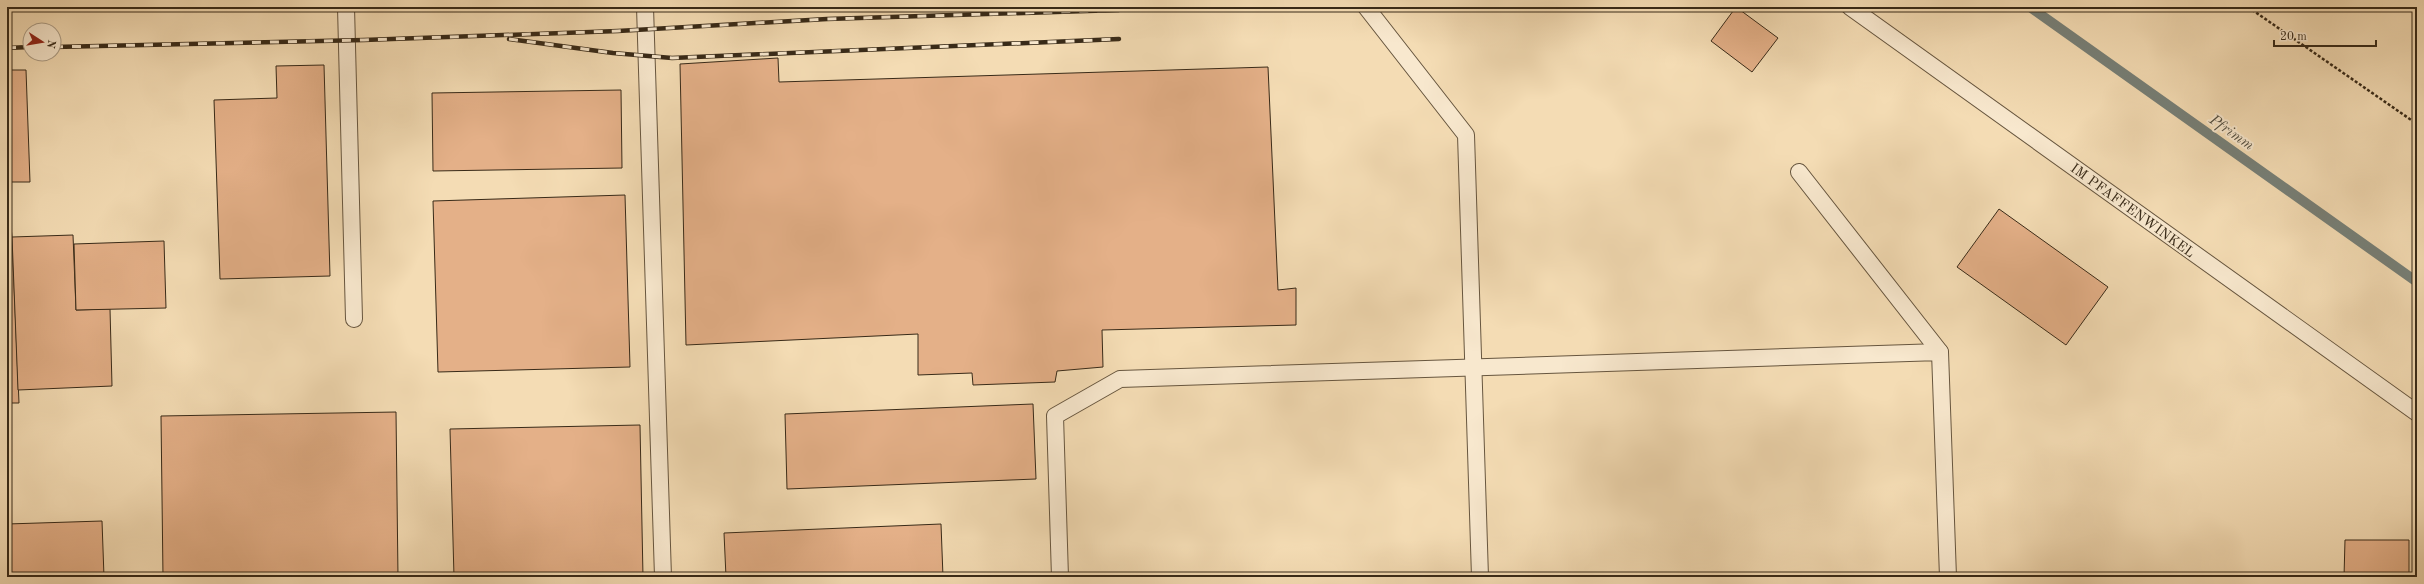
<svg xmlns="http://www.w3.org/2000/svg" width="2424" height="584" font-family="'Old Standard TT',serif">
	<rect width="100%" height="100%" fill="#f4dcb4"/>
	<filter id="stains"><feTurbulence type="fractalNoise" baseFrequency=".005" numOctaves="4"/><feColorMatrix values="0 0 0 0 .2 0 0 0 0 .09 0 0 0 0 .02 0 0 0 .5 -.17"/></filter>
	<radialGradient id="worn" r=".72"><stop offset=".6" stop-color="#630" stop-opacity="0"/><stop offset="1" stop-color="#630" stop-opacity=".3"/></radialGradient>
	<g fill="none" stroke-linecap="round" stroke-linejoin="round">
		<path stroke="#778078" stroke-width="10" d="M2030 7 2417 282"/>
	</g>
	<g fill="#e4b088" stroke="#382a18">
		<path d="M1736 7 1778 38 1752 72 1711 41Z"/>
		<path d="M778 58 779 82 1268 67 1278 290 1296 288V325L1102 330 1103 367 1057 371 1055 382 973 385 972 373 918 375V334L686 345 680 64Z"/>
		<path d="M324 65 330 276 220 279 214 100 277 98 276 66Z"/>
		<path d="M7 70H26L30 182H7Z"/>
		<path d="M621 90 622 168 433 171 432 93Z"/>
		<path d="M625 195 630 367 438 372 433 201Z"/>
		<path d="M1999 209 2108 287 2066 345 1957 267Z"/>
		<path d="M7 216H10L12 237 19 403H7Z"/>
		<path d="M73 235 76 310 110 309 112 386 18 390 12 237Z"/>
		<path d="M164 241 166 308 76 310 74 244Z"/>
		<path d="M1033 404 1036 479 787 489 785 414Z"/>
		<path d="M396 412 398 577H163L161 416Z"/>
		<path d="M640 425 643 577H454L450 429Z"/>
		<path d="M102 521 104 577H7V524Z"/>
		<path d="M941 524 943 577H726L724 533Z"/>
		<path d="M2345 540H2409V577H2344Z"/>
		<rect x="2229" y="576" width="81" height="1"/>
	</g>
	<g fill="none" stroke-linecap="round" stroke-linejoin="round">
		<defs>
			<g id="service">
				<path d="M346 7 354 319"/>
				<path d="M645 7 663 577"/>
				<path d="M1366 7 1466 135 1480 577"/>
				<path d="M1850 7 2417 413"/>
				<path d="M1799 172 1940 352"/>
				<path d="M1060 577 1055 416 1120 379 1940 352 1948 577"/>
			</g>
		</defs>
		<use href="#service" stroke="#67563f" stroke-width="18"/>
		<path stroke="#382a18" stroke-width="2.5" stroke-dasharray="3 2" stroke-linecap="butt" d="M2248 7 2417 124"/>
		<use href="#service" stroke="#f8e8ce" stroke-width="16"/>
		<defs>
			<g id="rail">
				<path d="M509 39 613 53 672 58 1119 39"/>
				<path d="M54 47 364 40 618 31 827 19 1119 10"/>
				<path d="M7 48 30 47"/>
			</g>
		</defs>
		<use href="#rail" stroke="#382a18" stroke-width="4.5"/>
		<use href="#rail" stroke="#f8e8ce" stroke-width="3" stroke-dasharray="9" stroke-linecap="butt"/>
	</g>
	<g text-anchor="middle" stroke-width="4" stroke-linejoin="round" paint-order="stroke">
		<g font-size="14" fill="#382a18" stroke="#f8e8ce">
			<text transform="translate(2133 210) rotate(36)" y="5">IM PFAFFENWINKEL</text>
		</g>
		<g font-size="15" font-style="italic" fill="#524e40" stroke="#f8e8ce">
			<text transform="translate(2232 132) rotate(35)" y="5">Pfrimm</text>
		</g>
	</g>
	<rect width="2424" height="584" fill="none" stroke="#f4dcb4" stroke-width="24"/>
	<rect x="8" y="8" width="2408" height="568" fill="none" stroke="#382a18" stroke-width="2"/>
	<rect x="12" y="12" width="2400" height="560" fill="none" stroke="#382a18"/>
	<g transform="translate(42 42) rotate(102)"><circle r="19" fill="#f8e8ce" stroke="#ab9c85"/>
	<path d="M0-3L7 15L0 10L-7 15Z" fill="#8f2418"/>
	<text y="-6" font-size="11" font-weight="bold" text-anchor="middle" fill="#382a18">N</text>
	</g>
	<path d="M2274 40v6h102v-6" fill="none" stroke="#382a18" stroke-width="2"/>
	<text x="2280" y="40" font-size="12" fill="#382a18" stroke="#f8e8ce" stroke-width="3" paint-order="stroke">20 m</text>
	<rect width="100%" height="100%" filter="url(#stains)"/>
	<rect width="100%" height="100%" fill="url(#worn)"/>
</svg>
